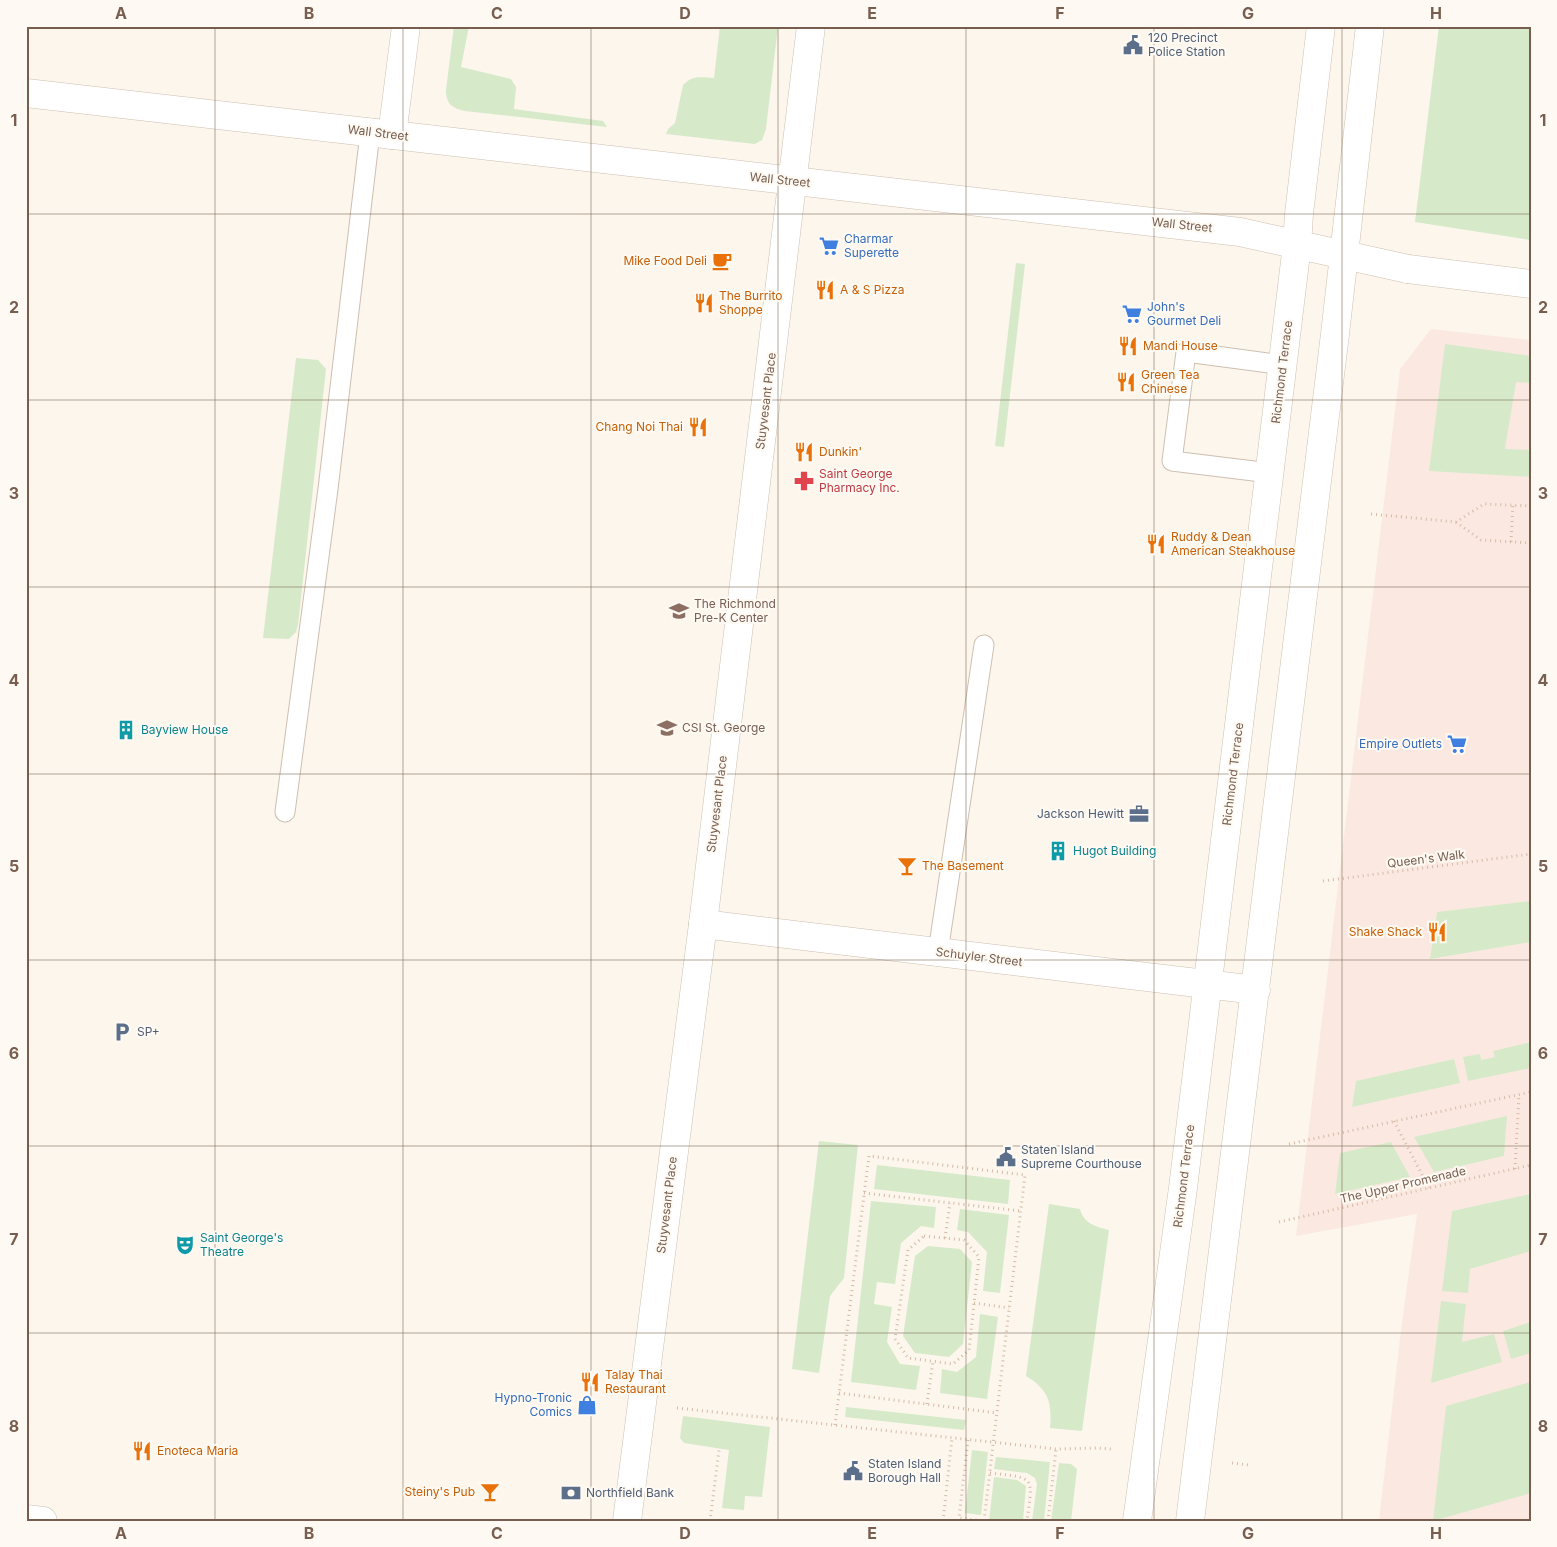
<svg xmlns="http://www.w3.org/2000/svg" width="1557" height="1547" font-family="Inter,sans-serif">
	<rect width="100%" height="100%" fill="#fcf6ec"/>
	<path fill="#fbe9e1" d="M1431 329 1531 340V1521H1379L1401 1330 1417 1214 1296 1236 1400 369Z"/>
	<g fill="#d6eaca">
		<path d="M454 26H469L461 67 511 79 516 87 514 109 603 121 607 127 465 111C452 108 446 104 446 90Z"/>
		<path d="M720 26H778L766 129 762 140 755 144 666 134 668 129 675 123 683 85C692 75 701 77 714 78Z"/>
		<path d="M1439 26H1531V240L1415 222Z"/>
		<path d="M1016 263 1025 264 1004 447 995 446Z"/>
		<path d="M1445 344 1531 356V383L1516 382 1505 449 1531 450V477L1429 471Z"/>
		<path d="M296 358 318 360 326 369 298 625 296 632 289 639 263 638Z"/>
		<path d="M1531 901V942L1430 959 1437 912Z"/>
		<path d="M1531 1042V1068L1468 1081 1463 1057 1480 1054 1481 1060 1495 1057 1493 1051Z"/>
		<path d="M1454 1059 1460 1083 1352 1107 1356 1081Z"/>
		<path d="M1507 1116 1504 1156 1434 1172 1414 1137Z"/>
		<path d="M819 1141 858 1145 844 1278 830 1296 819 1373 792 1369Z"/>
		<path d="M1391 1142 1410 1177 1335 1194 1340 1153Z"/>
		<path d="M877 1165 1010 1180 1008 1204 874 1189Z"/>
		<path d="M1531 1194V1251L1470 1269 1468 1293 1442 1291 1452 1211Z"/>
		<path d="M871 1201 936 1207 934 1228 921 1226 901 1243 895 1284 877 1282 874 1304 892 1307 887 1342 900 1364 920 1366 916 1390 851 1382Z"/>
		<path d="M1049 1204 1080 1209C1083 1223 1096 1227 1109 1230L1082 1431 1050 1428C1052 1402 1049 1390 1026 1376Z"/>
		<path d="M960 1209 1009 1215 1000 1293 983 1291 987 1252 968 1232 957 1230Z"/>
		<path d="M928 1246 960 1249 972 1262 963 1344 949 1357 915 1353 903 1336 915 1256Z"/>
		<path d="M1441 1301 1466 1304 1462 1342 1494 1334 1502 1362 1431 1383Z"/>
		<path d="M980 1314 998 1317 987 1399 940 1393 942 1369 957 1372 976 1357Z"/>
		<path d="M1531 1322V1353L1511 1359 1503 1331Z"/>
		<path d="M1530 1382 1531 1493 1433 1521 1446 1406Z"/>
		<path d="M846 1407 966 1420 964 1430 845 1417Z"/>
		<path d="M683 1416 770 1427 762 1497 745 1496 744 1510 722 1508 729 1450 684 1443 680 1438Z"/>
		<path d="M972 1450 988 1452 981 1515 965 1513Z"/>
		<path d="M996 1457 1050 1462 1044 1521H1032L1037 1484 1035 1478 1027 1473 994 1469Z"/>
		<path d="M1059 1463 1071 1464 1077 1469 1071 1521H1051Z"/>
		<path d="M994 1477 1017 1480 1026 1486 1023 1521H989Z"/>
	</g>
	<g fill="none" stroke-linecap="round" stroke-linejoin="round">
		<defs>
			<g id="lane">
				<path d="M1270 473 1172 461 1186 352 1283 365"/>
				<path d="M285 812 328 489 370 133"/>
				<path d="M938 952 984 645"/>
			</g>
			<g id="street">
				<path d="M26 93 1240 232 1408 269"/>
				<path d="M392 135 406 26"/>
				<path d="M703 924 1256 990"/>
				<path d="M26 1519 43 1521"/>
				<path d="M627 1521 703 924 811 26"/>
			</g>
			<g id="secondary">
				<path d="M1137 1521 1183 1188 1297 245 1299 214 1321 26"/>
				<path d="M1190 1521 1335 334 1370 26"/>
			</g>
		</defs>
		<use href="#lane" stroke="#cebfb1" stroke-width="21"/>
		<use href="#street" stroke="#cebfb1" stroke-width="29"/>
		<use href="#secondary" stroke="#d1bfaf" stroke-width="29"/>
		<g stroke="#d6baa7" stroke-width="3" stroke-dasharray="1 4" stroke-linecap="butt">
			<path d="M1371 514 1456 522 1484 504 1531 506"/>
			<path d="M1456 522 1481 540 1531 543"/>
			<path d="M1511 542 1513 505"/>
			<path d="M1323 881 1531 854"/>
			<path d="M1394 1121 1429 1188"/>
			<path d="M1289 1144 1531 1092"/>
			<path d="M1515 1169 1519 1095"/>
			<path d="M864 1193 1021 1211"/>
			<path d="M1279 1222 1531 1165"/>
			<path d="M924 1236 964 1240 979 1257 969 1350 953 1364 908 1358 895 1339 908 1250Z"/>
			<path d="M945 1238 950 1203"/>
			<path d="M974 1303 1009 1308"/>
			<path d="M839 1393 997 1413"/>
			<path d="M927 1404 933 1361"/>
			<path d="M677 1408 1056 1449 1098 1448 1111 1449"/>
			<path d="M835 1425 869 1156 1025 1175 984 1521"/>
			<path d="M968 1440 959 1518 984 1521"/>
			<path d="M1232 1463 1249 1465"/>
			<path d="M990 1473C1036 1478 1033 1476 1027 1521"/>
			<path d="M710 1521 719 1450"/>
			<path d="M943 1521 952 1438"/>
			<path d="M1048 1521 1056 1449"/>
		</g>
		<use href="#lane" stroke="#fff" stroke-width="19"/>
		<use href="#street" stroke="#fff" stroke-width="28"/>
		<use href="#secondary" stroke="#fff" stroke-width="28"/>
		<defs>
			<path id="street-bridge" d="M1408 269 1531 284"/>
		</defs>
		<use href="#street-bridge" stroke="#cebfb1" stroke-width="29" stroke-linecap="butt"/>
		<use href="#street-bridge" stroke="#fff" stroke-width="28"/>
	</g>
	<path fill="none" stroke="#775e4f" stroke-width="1" stroke-opacity="0.55" d="M215 26V1521M403 26V1521M591 26V1521M778 26V1521M966 26V1521M1154 26V1521M1342 26V1521M26 214H1531M26 400H1531M26 587H1531M26 774H1531M26 960H1531M26 1146H1531M26 1333H1531"/>
	<defs>
		<symbol id="civic-bare" viewBox="-9 -9 18 18"><path d="M-.6-6.5H3V-4.5H.6V-3L4-1V1h2V6H-6V1h2V-1L-.6-3ZM-1.2 2.5V6h2.4V2.5Z" fill="#5c6f8a" stroke="#fefaf3" stroke-width="2.5" paint-order="stroke"/></symbol>
		<symbol id="supermarket-bare" viewBox="-9 -9 18 18"><path d="M-6-5.5h2.5l.6 2H6L4.5 2H-2.5L-4.4-4H-6ZM-1.5 3.2a1.3 1.3 0 1 0 .1 0ZM3 3.2a1.3 1.3 0 1 0 .1 0Z" fill="#3f7fe0" stroke="#fefaf3" stroke-width="2.5" paint-order="stroke"/></symbol>
		<symbol id="cafe-bare" viewBox="-9 -9 18 18"><path d="M-5.5-4.5H6V0H3Q3 3.5 0 3.5H-2.5Q-5.5 3.5-5.5 0ZM3-3.2v2h1.7v-2ZM-6 4.5H4V6H-6Z" fill="#e8710a" stroke="#fefaf3" stroke-width="2.5" paint-order="stroke"/></symbol>
		<symbol id="restaurant-bare" viewBox="-9 -9 18 18"><path d="M-5-6h1v4h1v-4h1v4h1v-4h1v5L-1.5 .5V6h-2V.5L-5-1ZM5-6V6H3V1.5H1.5Q1.5-4 5-6Z" fill="#e8710a" stroke="#fefaf3" stroke-width="2.5" paint-order="stroke"/></symbol>
		<symbol id="pharmacy-bare" viewBox="-9 -9 18 18"><path d="M-2-6h4v4h4v4h-4v4h-4v-4h-4v-4h4Z" fill="#e0444e" stroke="#fefaf3" stroke-width="2.5" paint-order="stroke"/></symbol>
		<symbol id="school-bare" viewBox="-9 -9 18 18"><path d="M0-5L7-2L0 1L-7-2ZM-4 1L0 2.5L4 1V4Q0 6-4 4Z" fill="#8d6e63" stroke="#fefaf3" stroke-width="2.5" paint-order="stroke"/></symbol>
		<symbol id="university-bare" viewBox="-9 -9 18 18"><path d="M0-5L7-2L0 1L-7-2ZM-4 1L0 2.5L4 1V4Q0 6-4 4Z" fill="#8d6e63" stroke="#fefaf3" stroke-width="2.5" paint-order="stroke"/></symbol>
		<symbol id="building-bare" viewBox="-9 -9 18 18"><path d="M-4-6H4V6H1V3H-1V6H-4ZM-2.5-4.3h1.7v1.8h-1.7ZM.8-4.3h1.7v1.8H.8ZM-2.5-1h1.7V.8h-1.7ZM.8-1h1.7V.8H.8Z" fill="#0f9aa8" stroke="#fefaf3" stroke-width="2.5" paint-order="stroke"/></symbol>
		<symbol id="office-bare" viewBox="-9 -9 18 18"><path d="M-6-3h4V-5.5h4V-3h4V5H-6ZM-1-4.5V-3h2v-1.5ZM-6 0V1H6V0Z" fill="#5c6f8a" stroke="#fefaf3" stroke-width="2.5" paint-order="stroke"/></symbol>
		<symbol id="bar-bare" viewBox="-9 -9 18 18"><path d="M-6-5H6L.8 .8V4.5H3.5V6h-7V4.5H-.8V.8Z" fill="#e8710a" stroke="#fefaf3" stroke-width="2.5" paint-order="stroke"/></symbol>
		<symbol id="parking-bare" viewBox="-9 -9 18 18"><path d="M-3.5-5.5H1a3.5 3.5 0 0 1 0 7H-1V5.5H-3.5ZM-1-3.4V-.6H.8a1.4 1.4 0 0 0 0-2.8Z" fill="#5c6f8a" stroke="#fefaf3" stroke-width="2.5" paint-order="stroke"/></symbol>
		<symbol id="theatre-bare" viewBox="-9 -9 18 18"><path d="M-5-5.5Q0-4 5-5.5V0Q5 5 0 6Q-5 5-5 0ZM-3.3-2.5H-1v1.5H-3.3ZM1-2.5H3.3v1.5H1ZM-2.8 1Q0 5.5 2.8 1Z" fill="#0f9aa8" stroke="#fefaf3" stroke-width="2.5" paint-order="stroke"/></symbol>
		<symbol id="shop-bare" viewBox="-9 -9 18 18"><path d="M-5-2.5h2.3a2.7 3.5 0 0 1 5.4 0H5L5.5 6h-11ZM-1.5-2.5h3a1.5 2.3 0 0 0-3 0Z" fill="#3f7fe0" stroke="#fefaf3" stroke-width="2.5" paint-order="stroke"/></symbol>
		<symbol id="bank-bare" viewBox="-9 -9 18 18"><path d="M-6-4H6V4H-6ZM0-2.3a2.3 2.3 0 1 0 0 4.6a2.3 2.3 0 1 0 0-4.6Z" fill="#5c6f8a" stroke="#fefaf3" stroke-width="2.5" paint-order="stroke"/></symbol>
	</defs>
	<g fill-rule="evenodd">
		<use href="#civic-bare" x="1119" y="31" width="28" height="28"/>
		<use href="#supermarket-bare" x="815" y="232" width="28" height="28"/>
		<use href="#cafe-bare" x="708" y="247" width="28" height="28"/>
		<use href="#restaurant-bare" x="811" y="276" width="28" height="28"/>
		<use href="#restaurant-bare" x="690" y="289" width="28" height="28"/>
		<use href="#supermarket-bare" x="1118" y="300" width="28" height="28"/>
		<use href="#restaurant-bare" x="1114" y="332" width="28" height="28"/>
		<use href="#restaurant-bare" x="1112" y="368" width="28" height="28"/>
		<use href="#restaurant-bare" x="684" y="413" width="28" height="28"/>
		<use href="#restaurant-bare" x="790" y="438" width="28" height="28"/>
		<use href="#pharmacy-bare" x="790" y="467" width="28" height="28"/>
		<use href="#restaurant-bare" x="1142" y="530" width="28" height="28"/>
		<use href="#school-bare" x="665" y="597" width="28" height="28"/>
		<use href="#university-bare" x="653" y="714" width="28" height="28"/>
		<use href="#building-bare" x="112" y="716" width="28" height="28"/>
		<use href="#supermarket-bare" x="1443" y="730" width="28" height="28"/>
		<use href="#office-bare" x="1125" y="800" width="28" height="28"/>
		<use href="#building-bare" x="1044" y="837" width="28" height="28"/>
		<use href="#bar-bare" x="893" y="852" width="28" height="28"/>
		<use href="#restaurant-bare" x="1423" y="918" width="28" height="28"/>
		<use href="#parking-bare" x="108" y="1018" width="28" height="28"/>
		<use href="#civic-bare" x="992" y="1143" width="28" height="28"/>
		<use href="#theatre-bare" x="171" y="1231" width="28" height="28"/>
		<use href="#restaurant-bare" x="576" y="1368" width="28" height="28"/>
		<use href="#shop-bare" x="573" y="1391" width="28" height="28"/>
		<use href="#restaurant-bare" x="128" y="1437" width="28" height="28"/>
		<use href="#civic-bare" x="839" y="1457" width="28" height="28"/>
		<use href="#bar-bare" x="476" y="1478" width="28" height="28"/>
		<use href="#bank-bare" x="557" y="1479" width="28" height="28"/>
	</g>
	<g text-anchor="middle" stroke-width="4" stroke-linejoin="round" paint-order="stroke">
		<g font-size="12" fill="#4e5e75" stroke="#fefaf3" text-anchor="start">
			<text x="1148" y="42">120 Precinct<tspan x="1148" dy="14">Police Station</tspan></text>
			<text x="1124" y="818" text-anchor="end">Jackson Hewitt</text>
			<text x="137" y="1036">SP+</text>
			<text x="1021" y="1154">Staten Island<tspan x="1021" dy="14">Supreme Courthouse</tspan></text>
			<text x="868" y="1468">Staten Island<tspan x="868" dy="14">Borough Hall</tspan></text>
			<text x="586" y="1497">Northfield Bank</text>
		</g>
		<g font-size="12" fill="#775e4f" stroke="#fefaf3">
			<text transform="translate(378 133) rotate(7)" y="4">Wall Street</text>
			<text transform="translate(780 180) rotate(6)" y="4">Wall Street</text>
			<text transform="translate(1182 225) rotate(6)" y="4">Wall Street</text>
			<text transform="translate(1282 372) rotate(-83)" y="4">Richmond Terrace</text>
			<text transform="translate(766 401) rotate(-83)" y="4">Stuyvesant Place</text>
			<text transform="translate(1233 774) rotate(-83)" y="4">Richmond Terrace</text>
			<text transform="translate(717 804) rotate(-83)" y="4">Stuyvesant Place</text>
			<text transform="translate(1426 859) rotate(-7)" y="4">Queen's Walk</text>
			<text transform="translate(979 957) rotate(7)" y="4">Schuyler Street</text>
			<text transform="translate(1184 1176) rotate(-83)" y="4">Richmond Terrace</text>
			<text transform="translate(1403 1185) rotate(-13)" y="4">The Upper Promenade</text>
			<text transform="translate(667 1205) rotate(-83)" y="4">Stuyvesant Place</text>
		</g>
		<g font-size="12" fill="#366cbe" stroke="#fefaf3" text-anchor="start">
			<text x="844" y="243">Charmar<tspan x="844" dy="14">Superette</tspan></text>
			<text x="1147" y="311">John's<tspan x="1147" dy="14">Gourmet Deli</tspan></text>
			<text x="1442" y="748" text-anchor="end">Empire Outlets</text>
			<text x="572" y="1402" text-anchor="end">Hypno-Tronic<tspan x="572" dy="14">Comics</tspan></text>
		</g>
		<g font-size="12" fill="#c56008" stroke="#fefaf3" text-anchor="start">
			<text x="707" y="265" text-anchor="end">Mike Food Deli</text>
			<text x="840" y="294">A &amp; S Pizza</text>
			<text x="719" y="300">The Burrito<tspan x="719" dy="14">Shoppe</tspan></text>
			<text x="1143" y="350">Mandi House</text>
			<text x="1141" y="379">Green Tea<tspan x="1141" dy="14">Chinese</tspan></text>
			<text x="683" y="431" text-anchor="end">Chang Noi Thai</text>
			<text x="819" y="456">Dunkin'</text>
			<text x="1171" y="541">Ruddy &amp; Dean<tspan x="1171" dy="14">American Steakhouse</tspan></text>
			<text x="922" y="870">The Basement</text>
			<text x="1422" y="936" text-anchor="end">Shake Shack</text>
			<text x="605" y="1379">Talay Thai<tspan x="605" dy="14">Restaurant</tspan></text>
			<text x="157" y="1455">Enoteca Maria</text>
			<text x="475" y="1496" text-anchor="end">Steiny's Pub</text>
		</g>
		<g font-size="12" fill="#be3a42" stroke="#fefaf3" text-anchor="start">
			<text x="819" y="478">Saint George<tspan x="819" dy="14">Pharmacy Inc.</tspan></text>
		</g>
		<g font-size="12" fill="#785e54" stroke="#fefaf3" text-anchor="start">
			<text x="694" y="608">The Richmond<tspan x="694" dy="14">Pre-K Center</tspan></text>
			<text x="682" y="732">CSI St. George</text>
		</g>
		<g font-size="12" fill="#0d838f" stroke="#fefaf3" text-anchor="start">
			<text x="141" y="734">Bayview House</text>
			<text x="1073" y="855">Hugot Building</text>
			<text x="200" y="1242">Saint George's<tspan x="200" dy="14">Theatre</tspan></text>
		</g>
	</g>
	<rect width="1557" height="1547" fill="none" stroke="#fefaf3" stroke-width="55"/>
	<rect x="28" y="28" width="1502" height="1492" fill="none" stroke="#775e4f" stroke-width="2"/>
	<g font-size="16" text-anchor="middle" font-weight="bold" fill="#775e4f">
		<text x="121" y="19">A</text>
		<text x="309" y="19">B</text>
		<text x="497" y="19">C</text>
		<text x="685" y="19">D</text>
		<text x="872" y="19">E</text>
		<text x="1060" y="19">F</text>
		<text x="1248" y="19">G</text>
		<text x="1436" y="19">H</text>
		<text x="14" y="126">1</text>
		<text x="1543" y="126">1</text>
		<text x="14" y="313">2</text>
		<text x="1543" y="313">2</text>
		<text x="14" y="499">3</text>
		<text x="1543" y="499">3</text>
		<text x="14" y="686">4</text>
		<text x="1543" y="686">4</text>
		<text x="14" y="872">5</text>
		<text x="1543" y="872">5</text>
		<text x="14" y="1059">6</text>
		<text x="1543" y="1059">6</text>
		<text x="14" y="1245">7</text>
		<text x="1543" y="1245">7</text>
		<text x="14" y="1432">8</text>
		<text x="1543" y="1432">8</text>
		<text x="121" y="1539">A</text>
		<text x="309" y="1539">B</text>
		<text x="497" y="1539">C</text>
		<text x="685" y="1539">D</text>
		<text x="872" y="1539">E</text>
		<text x="1060" y="1539">F</text>
		<text x="1248" y="1539">G</text>
		<text x="1436" y="1539">H</text>
	</g>
</svg>
